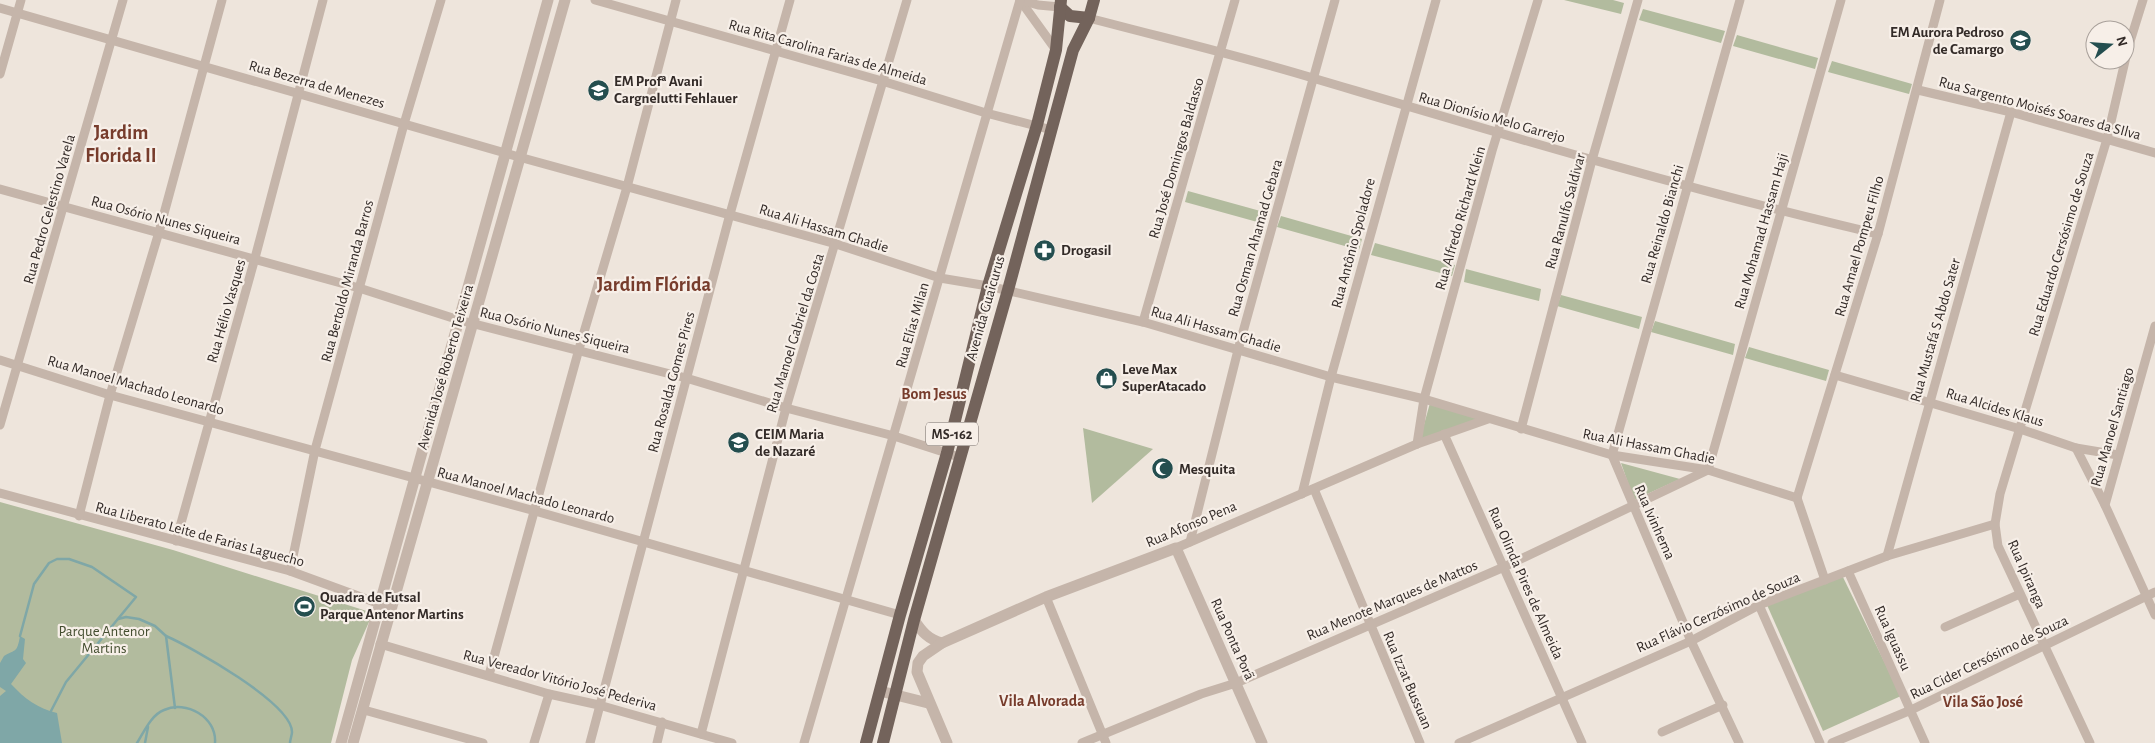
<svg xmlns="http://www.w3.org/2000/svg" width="2155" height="743" font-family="'Alegreya Sans',sans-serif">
	<rect width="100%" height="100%" fill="#eee5dc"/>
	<g fill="#b2bb9e">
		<path d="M1564 0H1613L1624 3 1621 14Z"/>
		<path d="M1643 9 1725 31 1721 43 1639 20Z"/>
		<path d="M1737 35 1818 58 1815 69 1733 46Z"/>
		<path d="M1832 61 1912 84 1909 94 1828 72Z"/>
		<path d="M1188 191 1264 212 1261 223 1185 202Z"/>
		<path d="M1281 216 1362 239 1359 250 1277 227Z"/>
		<path d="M1375 243 1455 265 1452 276 1371 255Z"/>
		<path d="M1466 269 1541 289 1539 301 1464 282Z"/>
		<path d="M1561 295 1642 317 1639 329 1557 306Z"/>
		<path d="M1655 321 1735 344 1733 355 1651 332Z"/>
		<path d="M1749 347 1829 370 1826 381 1745 358Z"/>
		<path d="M1430 403 1481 418 1420 439Z"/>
		<path d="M1083 428 1153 449 1092 503Z"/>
		<path d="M1621 463 1680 479 1634 500Z"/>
		<path d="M0 502 173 550 373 613 352 660 331 743H0Z"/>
		<path d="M1840 571 1901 696 1823 731 1767 605Z"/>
	</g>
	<path fill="#7fa7a7" d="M20 636 25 639 23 659 26 663 11 684C25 699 37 708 57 713L62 743H0V696L6 691 0 687V663L4 656C16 649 17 653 20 636Z"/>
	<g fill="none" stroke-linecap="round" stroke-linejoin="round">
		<g stroke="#7fa7a7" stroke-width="2.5">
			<path d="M118 619 126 617 139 619 155 626 166 636 175 708"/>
			<path d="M20 636 34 584 49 563 57 559H69L92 567 136 597 66 682 51 711"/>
			<path d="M166 636C191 647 292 703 292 732 292 735 290 740 290 743"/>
			<path d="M137 743C144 732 151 715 164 710 186 700 217 717 215 743"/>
			<path d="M145 743 148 727"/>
		</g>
		<g stroke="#c5b5aa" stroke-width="9">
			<path d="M595 0 882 81 986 113 1052 130"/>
			<path d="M1020 0 1056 50"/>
			<path d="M1020 0 1038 5 1060 7"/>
			<path d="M0 8 519 157 836 244 940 278 988 286 1143 322 1331 377 1424 399 1612 455 1708 470 1797 498"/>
			<path d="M1089 18C1164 38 1241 56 1316 79 1502 134 1688 190 1878 234"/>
			<path d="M0 74 21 0"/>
			<path d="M1918 90 2011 112 2155 153"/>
			<path d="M0 189 359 288 459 320 686 378 786 408 894 436 959 457"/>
			<path d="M1143 322 1235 0"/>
			<path d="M2155 326 2105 505 2155 615"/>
			<path d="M0 360 110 395 535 511 900 615"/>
			<path d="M1835 375 2020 429 2076 448 2118 455"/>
			<path d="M0 425 123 0"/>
			<path d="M1521 429 1592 160 1638 0"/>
			<path d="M1444 434 1582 743"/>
			<path d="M1417 444 1424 399 1492 151 1538 0"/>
			<path d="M2076 448 2105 505"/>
			<path d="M1314 489 1420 743"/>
			<path d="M0 493 290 571 391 608"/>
			<path d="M1302 494 1331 377 1436 0"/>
			<path d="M1797 498 1878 234 1940 0"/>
			<path d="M1797 498 1825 580"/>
			<path d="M79 516 110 395 159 232 222 0"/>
			<path d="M176 541 255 258 323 0"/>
			<path d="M1190 542 1238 350 1335 0"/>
			<path d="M1176 548 1417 444 1488 419"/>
			<path d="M1887 556 2011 112"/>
			<path d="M290 571 315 450 404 124 441 0"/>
			<path d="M1848 571 1925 743"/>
			<path d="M1046 597 1106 743"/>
			<path d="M1759 605 1820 743"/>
			<path d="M1945 627 2020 594"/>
			<path d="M380 644 549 694 599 705 732 743"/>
			<path d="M489 675 579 349 627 187 676 0"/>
			<path d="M364 710 483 743"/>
			<path d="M1662 732 1723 705"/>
			<path d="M701 734 786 408 907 0"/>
			<path d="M534 743 549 694"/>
			<path d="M590 743 730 214 790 0"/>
			<path d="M657 743 662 722"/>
			<path d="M804 743 1020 0"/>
			<path d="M1082 743 1201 694 1236 683 1504 567 1708 470 1841 0"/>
			<path d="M1459 743 1691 641 1759 605 1887 556 1995 524"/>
			<path d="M1739 743 1691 641 1612 455 1740 0"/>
			<path d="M1832 743 1911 710 2155 592"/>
			<path d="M2090 743 1998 546 1995 524 2000 494 2107 139 2128 48 2143 0"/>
		</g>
		<g stroke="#c5b5aa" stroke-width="11">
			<path d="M914 620C922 632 928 639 942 643"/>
			<path d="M880 691 928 703"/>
			<path d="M341 743 548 0"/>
			<path d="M353 743 565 0"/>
			<path d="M947 743 917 672 918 663 923 656 942 643 1046 597 1176 548 1262 743"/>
		</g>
		<g stroke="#73635b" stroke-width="12">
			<path d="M1060 7 1070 16 1089 18"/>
			<path d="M866 743 900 615 947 453 988 286 1037 125 1056 50 1061 0"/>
			<path d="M883 743 914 620 1008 290 1073 50 1089 18 1094 0"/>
		</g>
	</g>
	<defs>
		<symbol id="school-disc" viewBox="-11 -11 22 22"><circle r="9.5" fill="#244e4f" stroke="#f7efe8"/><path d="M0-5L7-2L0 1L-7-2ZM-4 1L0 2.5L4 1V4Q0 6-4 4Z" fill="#fff"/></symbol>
		<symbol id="pharmacy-disc" viewBox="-11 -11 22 22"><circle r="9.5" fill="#244e4f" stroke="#f7efe8"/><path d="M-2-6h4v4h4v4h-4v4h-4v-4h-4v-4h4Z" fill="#fff"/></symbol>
		<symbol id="shop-disc" viewBox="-11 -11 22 22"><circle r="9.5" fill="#244e4f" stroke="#f7efe8"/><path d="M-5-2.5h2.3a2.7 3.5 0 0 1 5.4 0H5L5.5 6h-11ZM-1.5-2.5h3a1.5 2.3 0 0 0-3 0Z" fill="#fff"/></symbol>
		<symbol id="mosque-disc" viewBox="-11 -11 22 22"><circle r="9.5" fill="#244e4f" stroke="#f7efe8"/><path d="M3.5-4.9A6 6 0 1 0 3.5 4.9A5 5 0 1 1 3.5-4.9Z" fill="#fff"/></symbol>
		<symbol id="stadium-disc" viewBox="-11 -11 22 22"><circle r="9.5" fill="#244e4f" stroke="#f7efe8"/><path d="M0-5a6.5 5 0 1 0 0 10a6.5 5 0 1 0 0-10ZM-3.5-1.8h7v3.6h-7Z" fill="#fff"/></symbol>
	</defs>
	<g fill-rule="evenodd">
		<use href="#school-disc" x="2008" y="28" width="25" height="25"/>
		<use href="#school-disc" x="586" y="78" width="25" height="25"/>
		<use href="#pharmacy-disc" x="1032" y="238" width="25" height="25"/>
		<use href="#shop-disc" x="1094" y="366" width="25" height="25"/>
		<use href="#school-disc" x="726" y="430" width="25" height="25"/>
		<use href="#mosque-disc" x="1150" y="456" width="25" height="25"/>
		<use href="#stadium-disc" x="292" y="594" width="25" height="25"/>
	</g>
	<g text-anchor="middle" stroke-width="4.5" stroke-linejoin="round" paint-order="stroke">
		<rect fill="#f7efe8" stroke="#6e6662" stroke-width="1" x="926" y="422.5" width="52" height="23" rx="4"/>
		<g font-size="14" font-weight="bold" fill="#332b28">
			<text x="952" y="439">MS-162</text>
		</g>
		<g font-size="15" font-weight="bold" fill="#332b28" stroke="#f7efe8" text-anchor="start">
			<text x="2004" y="37" text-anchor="end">EM Aurora Pedroso<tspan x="2004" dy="17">de Camargo</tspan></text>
			<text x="614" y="86">EM Profª Avani<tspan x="614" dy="17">Cargnelutti Fehlauer</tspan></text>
			<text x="1061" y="255">Drogasil</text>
			<text x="1122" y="374">Leve Max<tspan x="1122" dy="17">SuperAtacado</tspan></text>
			<text x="755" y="439">CEIM Maria<tspan x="755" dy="17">de Nazaré</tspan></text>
			<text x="1179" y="474">Mesquita</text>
			<text x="320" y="602">Quadra de Futsal<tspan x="320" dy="17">Parque Antenor Martins</tspan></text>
		</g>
		<g font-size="15" fill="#332b28" stroke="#f7efe8">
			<text transform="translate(828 52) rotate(16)" y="5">Rua Rita Carolina Farias de Almeida</text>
			<text transform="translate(317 84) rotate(16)" y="5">Rua Bezerra de Menezes</text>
			<text transform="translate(2040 108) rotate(15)" y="5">Rua Sargento Moisés Soares da SIlva</text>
			<text transform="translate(1492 117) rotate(16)" y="5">Rua Dionísio Melo Garrejo</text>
			<text transform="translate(1176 158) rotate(-74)" y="5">Rua José Domingos Baldasso</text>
			<text transform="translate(49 209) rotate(-74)" y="5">Rua Pedro Celestino Varela</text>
			<text transform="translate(1565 211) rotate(-75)" y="5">Rua Ranulfo Saldivar</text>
			<text transform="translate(1460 218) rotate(-74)" y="5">Rua Alfredo Richard Klein</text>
			<text transform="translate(166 220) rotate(15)" y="5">Rua Osório Nunes Siqueira</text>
			<text transform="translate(1662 224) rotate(-74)" y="5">Rua Reinaldo Bianchi</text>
			<text transform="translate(824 228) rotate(17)" y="5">Rua Ali Hassam Ghadie</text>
			<text transform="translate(1761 231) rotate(-74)" y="5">Rua Mohamad Hassam Haji</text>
			<text transform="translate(1255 238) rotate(-74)" y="5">Rua Osman Ahamad Gebara</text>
			<text transform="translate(1353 243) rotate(-75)" y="5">Rua Antônio Spoladore</text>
			<text transform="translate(2061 244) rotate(-73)" y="5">Rua Eduardo Cersósimo de Souza</text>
			<text transform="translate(1859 246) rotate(-74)" y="5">Rua Amael Pompeu Filho</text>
			<text transform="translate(347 281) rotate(-75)" y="5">Rua Bertoldo Miranda Barros</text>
			<text transform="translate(985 308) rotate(-74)" y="5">Avenida Guaicurus</text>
			<text transform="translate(226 311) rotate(-74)" y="5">Rua Hélio Vasques</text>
			<text transform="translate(912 325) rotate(-74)" y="5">Rua Elías Milan</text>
			<text transform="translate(1216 329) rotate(16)" y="5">Rua Ali Hassam Ghadie</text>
			<text transform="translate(555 330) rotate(14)" y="5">Rua Osório Nunes Siqueira</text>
			<text transform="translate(1935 330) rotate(-74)" y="5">Rua Mustafá S Abdo Sater</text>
			<text transform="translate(795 333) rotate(-73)" y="5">Rua Manoel Gabriel da Costa</text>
			<text transform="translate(445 367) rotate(-74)" y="5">Avenida José Roberto Teixeira</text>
			<text transform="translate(671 382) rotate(-75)" y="5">Rua Rosalda Gomes Pires</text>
			<text transform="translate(136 385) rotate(16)" y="5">Rua Manoel Machado Leonardo</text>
			<text transform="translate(1995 407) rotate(17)" y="5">Rua Alcides Klaus</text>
			<text transform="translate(2112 427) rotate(-74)" y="5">Rua Manoel Santiago</text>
			<text transform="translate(1649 446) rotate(11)" y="5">Rua Ali Hassam Ghadie</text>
			<text transform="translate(526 495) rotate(15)" y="5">Rua Manoel Machado Leonardo</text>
			<text transform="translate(1655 522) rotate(66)" y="5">Rua Ivinhema</text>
			<text transform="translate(1191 524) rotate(-23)" y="5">Rua Afonso Pena</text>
			<text transform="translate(200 534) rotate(15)" y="5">Rua Liberato Leite de Farias Laguecho</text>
			<text transform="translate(2027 574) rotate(66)" y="5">Rua Ipiranga</text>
			<text transform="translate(1526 583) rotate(66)" y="5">Rua Olinda Pires de Almeida</text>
			<text transform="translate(1392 600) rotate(-23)" y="5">Rua Menote Marques de Mattos</text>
			<text transform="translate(1718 612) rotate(-24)" y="5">Rua Flávio Cerzósimo de Souza</text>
			<text transform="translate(1893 638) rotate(66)" y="5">Rua Iguassu</text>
			<text transform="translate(1233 639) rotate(66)" y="5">Rua Ponta Porã</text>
			<text transform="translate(1989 657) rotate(-26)" y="5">Rua Cider Cersósimo de Souza</text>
			<text transform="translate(560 680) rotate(15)" y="5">Rua Vereador Vitório José Pederiva</text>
			<text transform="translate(1408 680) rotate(67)" y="5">Rua Izzat Bussuan</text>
		</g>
		<g font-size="15" fill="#444e30" stroke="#f7efe8">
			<text x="104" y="636">Parque Antenor<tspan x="104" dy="17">Martins</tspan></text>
		</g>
		<g font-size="16" font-weight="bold" fill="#773c2c" stroke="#f7efe8">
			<text x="934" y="399">Bom Jesus</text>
			<text x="1042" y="706">Vila Alvorada</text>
			<text x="1983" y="707">Vila São José</text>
		</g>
		<g font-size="20" font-weight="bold" fill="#773c2c" stroke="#f7efe8">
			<text x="121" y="139">Jardim<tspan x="121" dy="23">Florida II</tspan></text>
			<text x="654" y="291">Jardim Flórida</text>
		</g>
	</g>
	<g transform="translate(2110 45) rotate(73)"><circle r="24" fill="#f7efe8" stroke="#a9a19b"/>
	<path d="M0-4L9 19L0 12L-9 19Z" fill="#244e4f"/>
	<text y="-8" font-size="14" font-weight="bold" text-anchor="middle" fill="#332b28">N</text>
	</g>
</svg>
